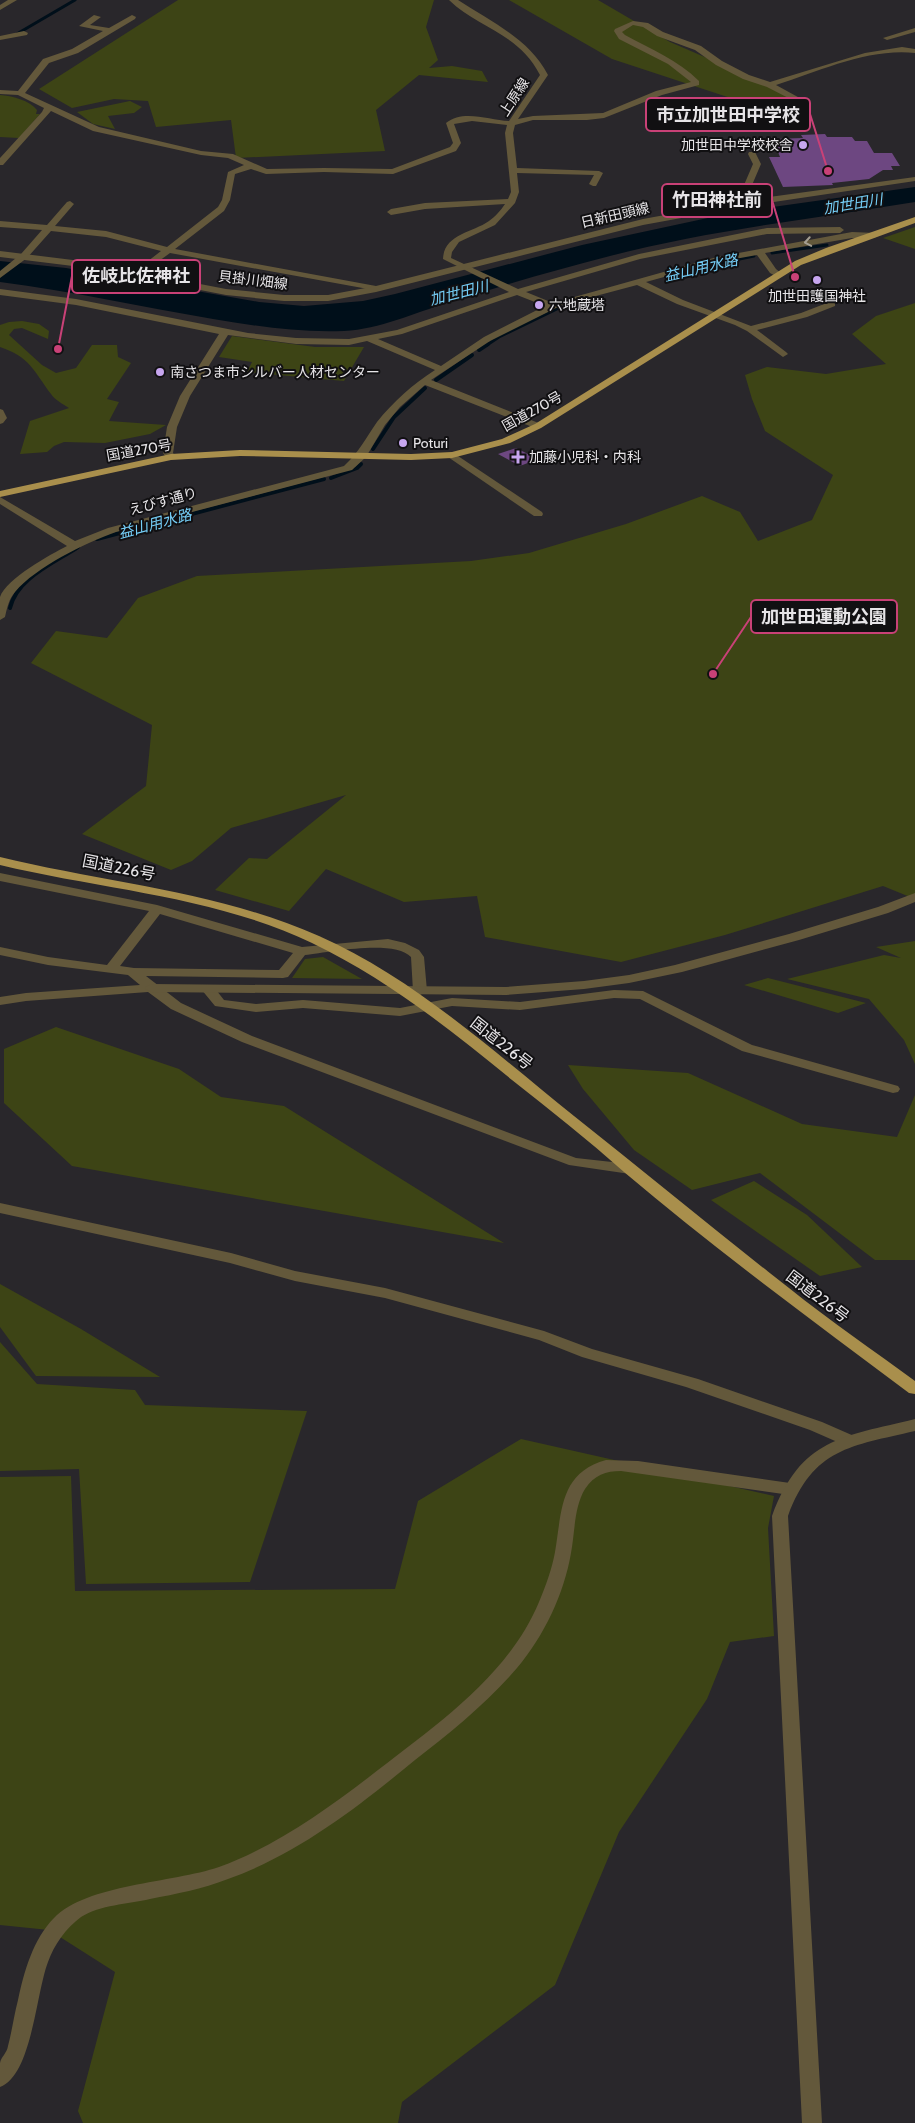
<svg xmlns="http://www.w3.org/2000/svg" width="915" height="2123" font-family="Cabin,'Noto Sans JP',sans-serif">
	<rect width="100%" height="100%" fill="#29272b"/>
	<g fill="#3d4415">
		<path d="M178 0H434L426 27 438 60 429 68 452 66 482 71 488 82 419 75 376 110 385 151 236 158 231 120 156 127 148 101 114 99 72 108 39 89Z"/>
		<path d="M509 0H598L670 42 808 102 764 109 612 59Z"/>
		<path d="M0 95C12 96 29 100 37 110L36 114H40L19 138 0 137Z"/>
		<path d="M130 101 142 107 134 113 108 116 115 129 93 124 77 112Z"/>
		<path d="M915 227V249L883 238Z"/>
		<path d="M915 303V899L883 886 725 935 621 962 485 937 477 896 404 902 326 869 289 911 215 890 249 858 267 859 346 795 231 828 192 861 171 870 82 834 146 786 152 725 31 663 56 631 107 638 138 598 197 576 471 561 529 553 626 524 702 496 740 512 758 541 812 520 833 475 765 431 752 399 745 375 767 367 826 374 886 364 852 334 876 316Z"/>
		<path d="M22 321 39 324 49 331 48 339 22 328 14 329 9 335 42 365 56 373 76 368 92 345H117L118 357 131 363 107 399 119 402 109 421 166 425 150 434 105 443 64 442 54 446 47 452 20 454 30 421 69 408C63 404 55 400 51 394 33 370 30 357 0 347V325L9 322Z"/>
		<path d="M232 336 315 347H364L344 381 247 372 252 362 219 357Z"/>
		<path d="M915 941V1064L904 1040 869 999 787 979 884 955 901 958 876 947Z"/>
		<path d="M323 957 362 979 292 978 305 959Z"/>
		<path d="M768 978 866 1003 838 1013 744 985Z"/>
		<path d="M56 1027 179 1069 221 1097 284 1106 504 1243 72 1166 4 1103V1049Z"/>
		<path d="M568 1065 688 1073 802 1124 897 1137 915 1095V1260H875L760 1173 692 1190 634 1150 583 1089Z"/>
		<path d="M754 1181 807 1215 862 1267 820 1276 711 1200Z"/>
		<path d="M0 1284 81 1329 160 1377 36 1376 0 1327Z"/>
		<path d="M0 1342 37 1384 135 1390 145 1405 307 1411 250 1582 86 1584 79 1469 0 1471Z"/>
		<path d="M521 1439 774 1496 768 1528 774 1636 730 1642 707 1699 619 1832 555 1985 402 2102 398 2123H83L78 2111 115 1972 49 1930 0 1925V1477L71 1476 75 1591 395 1589 418 1501Z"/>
	</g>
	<path fill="#000f1a" d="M915 187V202C813 219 710 230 610 256 555 270 501 286 447 303 414 313 380 329 344 331 300 333 256 326 213 319 142 307 72 291 0 282V261L66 268 259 302 304 306 363 301 395 294 582 245 731 213Z"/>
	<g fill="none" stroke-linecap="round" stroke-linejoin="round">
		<g stroke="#000f1a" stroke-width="3">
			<path d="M15 35 75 0"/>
			<path d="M772 253 827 245"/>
			<path d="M691 269 754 256"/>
			<path d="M487 345 499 337 561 307"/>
		</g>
		<g stroke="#000f1a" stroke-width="4">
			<path d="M479 350 488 344"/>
			<path d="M436 380 472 355"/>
			<path d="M373 449 394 417 425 388"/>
			<path d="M331 478 357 468 361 464"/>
			<path d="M97 539 324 479"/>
			<path d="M10 608C17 578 54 563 78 547"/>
		</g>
	</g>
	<g fill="#6d4781">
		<path d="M825 134 827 137H852L855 141H867L874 153H892L900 166H891L893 170H883L869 179 832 183 833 185 783 187 769 157H780L773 139 803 138 801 135Z"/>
		<path d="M516 448 538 459 520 466 498 454Z"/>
	</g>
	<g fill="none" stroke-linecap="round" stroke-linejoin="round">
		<g fill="#63583b" fill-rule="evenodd">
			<path d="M449 0H458C491 22 529 38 548 75L518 119 533 116 603 113 656 91 691 82 668 64 619 39 614 31 615 29 633 21 648 23 663 32 701 46 722 61 749 75 770 82 865 53 902 47 915 49V53C868 48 820 71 776 85L807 102V106H804L767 87 743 79 716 65 695 50 657 36 643 27 633 25 622 32 625 35C651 49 678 60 699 81V85L662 95 604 118 587 120H533L515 125 513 133 517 168 599 171 603 173 596 186H593L589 184 594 175 517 173 519 192 515 203 495 225 459 242 452 252 451 258 518 289 639 254 767 228 840 227 844 230 840 233 767 234 640 259 526 292 553 303 717 257 852 232 876 233V237L873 238H852L765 253 776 269 783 275 779 278 770 273 757 255 718 262 646 282 683 300 751 326 801 313 832 301 835 302V306L807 317 757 330 786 352 788 354 783 357 747 331 735 325 677 304 637 285 562 305 490 341 431 380 541 424V428H535L425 385 400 407 385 425 366 457 352 470 116 532C85 543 36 567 15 592 9 599 7 608 5 617L0 620C0 613 0 603 0 597 6 579 51 554 67 546L0 504V497L75 541 108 528 344 466C360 451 365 439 377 422 393 402 413 384 435 370L367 341 349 345 296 344 228 335 190 396 177 427 173 453 176 457 171 460 167 459 163 453 167 427 180 396 219 334 76 305 0 295V289L76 299 248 333 296 338 349 339 397 330 509 292 443 259C444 234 472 233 489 221 495 217 501 210 505 204L425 209 391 215 387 212 391 209 425 203 508 199 511 192 505 133 507 125 472 121 454 124 461 143 456 151 393 174 324 172 266 174 251 169 235 174 230 200 224 211 175 249 376 286 379 287V291L170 253 137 277 133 274 134 272 161 251 106 237 51 231 27 258 0 278V271L21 254 42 230 0 227V221L47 225 67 202 70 201 74 204 55 226 106 231 167 247 218 207 222 200 228 172 244 165 228 158 201 155 93 131 51 111 3 165H0V158L42 112 44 108 18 95 0 94V90L18 91 43 59 72 49 103 31 79 26 94 15 101 17 90 25 109 28 132 15 136 17 135 19 78 53 49 63 25 93 99 127 201 151 233 154 267 169 324 168 392 169 450 147 453 143 446 123C463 109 489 120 509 121L540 75C519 33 479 29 449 0ZM517 295 545 306 484 337 441 366 378 339 402 334Z"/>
			<path d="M915 28V32L887 40 883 38Z"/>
			<path d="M24 31 28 33 27 35 0 40V36Z"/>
			<path d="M749 152H755L761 164 749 192 751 203 747 206 743 203 741 192 753 164 748 154Z"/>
			<path d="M0 409 3 410 7 418 3 423 0 424Z"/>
			<path d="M452 452 542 512 543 514 542 516H534L448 457 447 455Z"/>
			<path d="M0 873 157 905 302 947 388 939 405 943 419 950 424 957 427 991 420 995 413 991 411 957C395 939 329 952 305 955L288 977 283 978 146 976 181 1003 252 1036 576 1158 630 1164 635 1166 637 1169 635 1172 630 1174 569 1165 242 1042 171 1009 148 992 26 1001 0 1005V997L26 993 140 985 128 975 48 965 0 955V947L48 957 107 965 149 911 0 881ZM160 914 293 953 279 970 134 968 120 966Z"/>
			<path d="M208 985 213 986 224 1000 256 1004 303 1000 400 1008 452 998 520 1002 614 990 643 991 752 1045 898 1086 900 1089 898 1092 893 1093 742 1051 640 999 614 998 520 1010 452 1006 400 1016 303 1008 256 1012 215 1006 201 989Z"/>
			<path d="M0 1203 231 1253 295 1271 385 1288 544 1331 592 1349 698 1379 822 1422 854 1436 856 1440 854 1444 848 1446 842 1444 810 1430 686 1387 582 1357 539 1340 385 1298 295 1281 230 1263 0 1213Z"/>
			<path d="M606 1460 638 1461 790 1483 796 1485 798 1489 796 1493 790 1495 621 1471C606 1471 594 1475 585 1489 574 1507 575 1532 571 1553 564 1594 544 1636 517 1668 487 1703 451 1732 415 1760 358 1807 298 1854 228 1879 202 1889 176 1894 150 1899 128 1904 100 1905 81 1917 66 1928 54 1945 48 1962 36 1993 32 2075 0 2087 0 2080 0 2070 0 2063 1 2057 7 2053 8 2046 12 2031 14 2015 18 2000 24 1972 33 1939 54 1918 87 1884 172 1883 219 1867 274 1847 323 1812 369 1777 432 1728 508 1677 539 1602 546 1585 552 1569 555 1552 562 1512 559 1473 606 1460Z"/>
		</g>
		<g fill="#63583b" fill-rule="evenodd">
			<path d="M8 0H17L0 10V5Z"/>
			<path d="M915 177V181L747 206 643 225 376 292 328 301H284L226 295 81 267 0 257V251L81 261 226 289 284 295H328L376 286 643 219 747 200Z"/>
			<path d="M915 893V902L888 913 799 940 682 972 629 983 584 989 506 995 151 992 144 988 151 984 506 987 584 981 629 975 675 965 789 934 878 907Z"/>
			<path d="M915 1419V1431C851 1446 813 1448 788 1516L822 2123H802L772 1516C801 1438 842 1437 915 1419Z"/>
		</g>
		<g fill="#a98f4c" fill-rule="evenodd">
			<path d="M915 217V223L801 265 541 428 510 443 452 458 411 460 240 456 171 460 0 497V491L171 454 240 450 411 454 452 452 502 439 535 424 795 261 826 248Z"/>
			<path d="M0 857C107 883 217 891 319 936 414 978 494 1052 574 1116 646 1173 717 1232 789 1288 830 1321 873 1350 915 1381V1394L909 1393C813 1321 716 1250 624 1172 588 1140 550 1110 512 1080 450 1029 385 978 312 943 214 896 104 890 0 865Z"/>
		</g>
	</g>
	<defs><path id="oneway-chevron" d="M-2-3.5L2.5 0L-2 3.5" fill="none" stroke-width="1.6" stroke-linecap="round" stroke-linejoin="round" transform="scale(1.25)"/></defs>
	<use stroke="#a49e91" href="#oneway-chevron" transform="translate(808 242) rotate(170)"/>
	<g fill="#c7a6ef" stroke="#111012" stroke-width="2">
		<circle cx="803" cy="145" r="5"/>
		<circle cx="817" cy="280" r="5"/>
		<circle cx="539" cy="305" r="5"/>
		<circle cx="160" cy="372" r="5"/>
		<circle cx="403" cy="443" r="5"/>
		<path d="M515.5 449.5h5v5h5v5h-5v5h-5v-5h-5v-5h5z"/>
	</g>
	<g text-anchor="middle" stroke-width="4" stroke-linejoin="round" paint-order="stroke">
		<g font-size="14" fill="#e6e4e7" stroke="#111012">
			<text transform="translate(514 97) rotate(-57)" y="5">上原線</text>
			<text transform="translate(615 215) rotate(-13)" y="5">日新田頭線</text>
			<text transform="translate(253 280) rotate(7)" y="5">貝掛川畑線</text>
			<text transform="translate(532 411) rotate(-29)" y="5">国道270号</text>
			<text transform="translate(139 450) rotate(-10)" y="5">国道270号</text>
			<text transform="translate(163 501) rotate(-15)" y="5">えびす通り</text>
		</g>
		<g font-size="14" fill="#e6e4e7" stroke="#111012" text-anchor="start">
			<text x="793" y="150" text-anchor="end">加世田中学校校舎</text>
			<text x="817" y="301" text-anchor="middle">加世田護国神社</text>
			<text x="549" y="310">六地蔵塔</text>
			<text x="170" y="377">南さつま市シルバー人材センター</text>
			<text x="413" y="448">Poturi</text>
			<text x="529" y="462">加藤小児科・内科</text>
		</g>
		<g font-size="15" font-style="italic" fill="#75cef7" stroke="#111012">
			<text transform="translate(853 204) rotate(-9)" y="5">加世田川</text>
			<text transform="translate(701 268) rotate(-13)" y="5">益山用水路</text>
			<text transform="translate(459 293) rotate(-14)" y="5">加世田川</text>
			<text transform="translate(155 524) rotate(-15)" y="5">益山用水路</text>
		</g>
		<g font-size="16" fill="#e6e4e7" stroke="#111012">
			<text transform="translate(119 867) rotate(11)" y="6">国道226号</text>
			<text transform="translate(502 1043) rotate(38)" y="6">国道226号</text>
			<text transform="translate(818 1296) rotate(37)" y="6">国道226号</text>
		</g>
	</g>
	<path fill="none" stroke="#c94177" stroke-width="2" d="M828 171L810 114M795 277L772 200M58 349L72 276M713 674L751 617"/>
	<g fill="#c94177" stroke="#111012" stroke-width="2">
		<circle cx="828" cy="171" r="5"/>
		<circle cx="795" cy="277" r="5"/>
		<circle cx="58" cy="349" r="5"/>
		<circle cx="713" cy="674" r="5"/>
	</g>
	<g fill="#111012" stroke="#c94177" stroke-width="2">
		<rect x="646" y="98" width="164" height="33" rx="5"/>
		<rect x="662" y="184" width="110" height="33" rx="5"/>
		<rect x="72" y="260" width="128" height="33" rx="5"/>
		<rect x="751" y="600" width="146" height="33" rx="5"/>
	</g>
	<g font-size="18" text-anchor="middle" font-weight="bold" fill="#e6e4e7">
		<text x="728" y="121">市立加世田中学校</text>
		<text x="717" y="206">竹田神社前</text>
		<text x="136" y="282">佐岐比佐神社</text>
		<text x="824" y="623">加世田運動公園</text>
	</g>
</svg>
